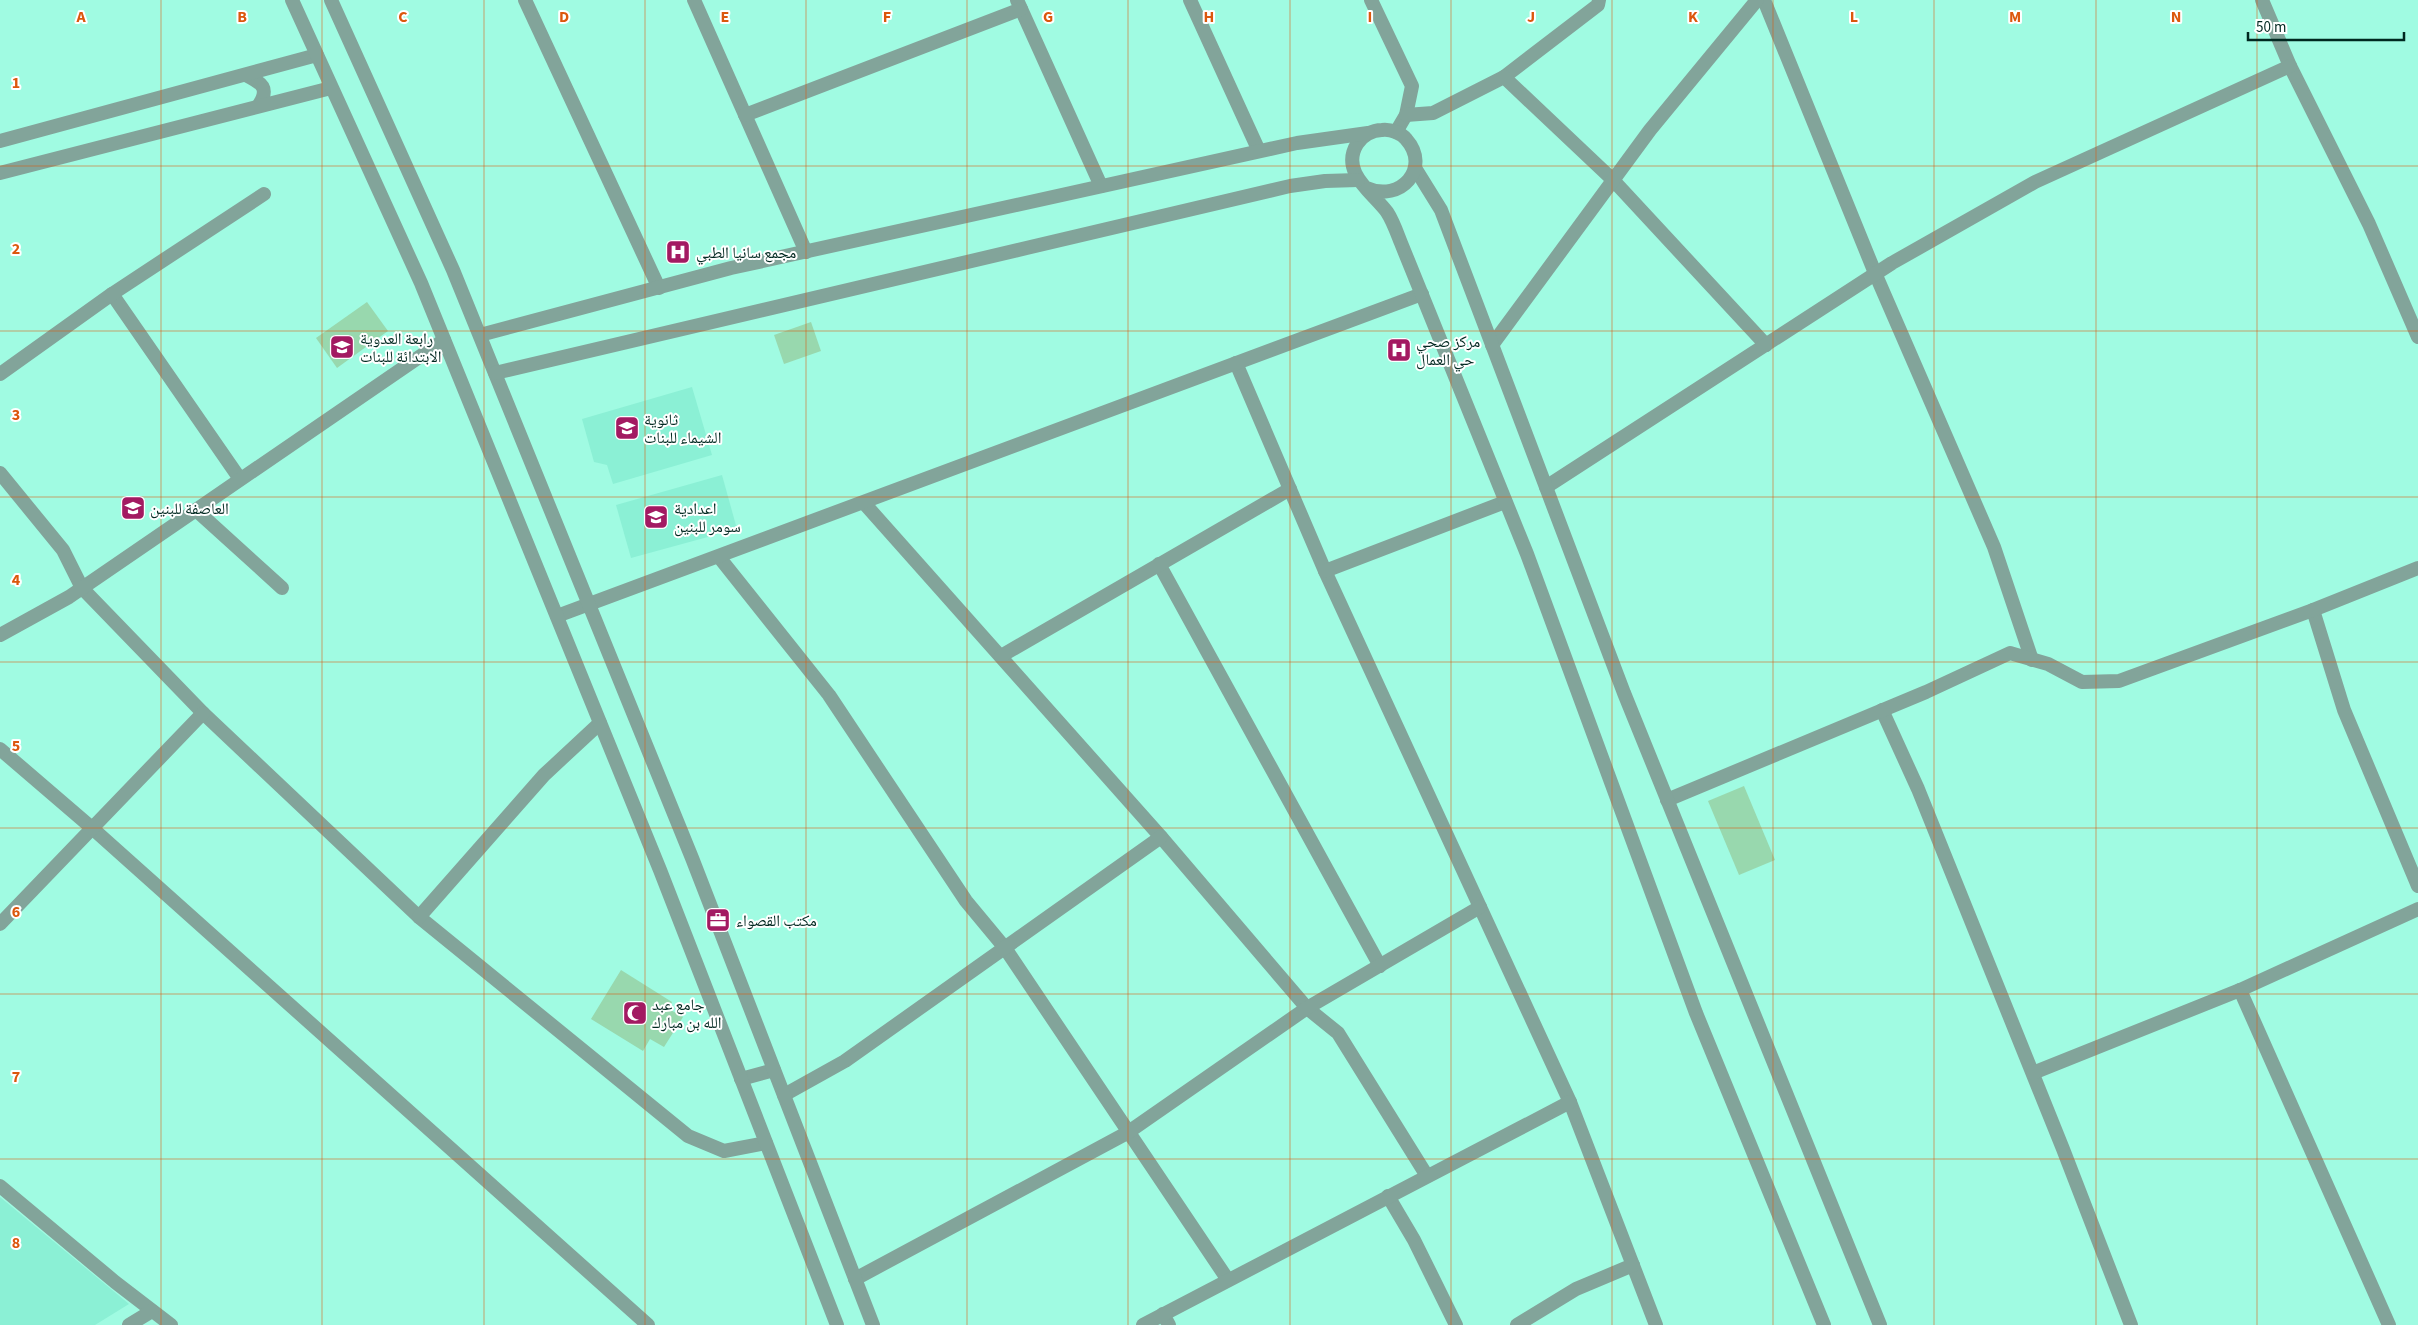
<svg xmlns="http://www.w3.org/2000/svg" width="2418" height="1325" font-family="'Source Sans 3','Noto Naskh Arabic',sans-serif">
	<rect width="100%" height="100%" fill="#a0fbe2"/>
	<g fill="#8bf0d5">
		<path d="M692 387 712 455 613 484 607 465 594 462 582 419Z"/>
		<path d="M722 475 737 529 631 558 616 505Z"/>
		<path d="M0 1197 129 1304 95 1325H0Z"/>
	</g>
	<g fill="#98d8ae">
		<path d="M367 302 388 331 337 368 316 338Z"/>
		<path d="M811 322 821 351 784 364 774 335Z"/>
		<path d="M1744 786 1775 860 1739 875 1708 801Z"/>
		<path d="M621 970 672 1002 669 1009 683 1017 664 1047 650 1039 643 1051 591 1019Z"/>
	</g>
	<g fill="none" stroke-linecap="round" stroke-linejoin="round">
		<g stroke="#82a49a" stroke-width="14">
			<path d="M525 0 659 288"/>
			<path d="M694 0 806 252"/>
			<path d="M1017 0 1101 186"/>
			<path d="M1190 0 1259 151"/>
			<path d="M1371 0 1412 86 1406 115 1396 132"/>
			<path d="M1764 0 1875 273 1994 547 2032 660"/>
			<path d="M2262 0 2290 66 2369 224 2418 337"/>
			<path d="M246 75C261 83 270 87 259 105"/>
			<path d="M1504 77 1598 5 1599 0"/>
			<path d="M745 115 1021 9"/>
			<path d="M1406 115 1433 113 1504 77 1613 180 1766 345"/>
			<path d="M0 141 317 55"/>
			<path d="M0 173 331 88"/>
			<path d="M112 294 240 479"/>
			<path d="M1492 345 1650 130 1757 0"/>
			<path d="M1236 363 1325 571 1570 1102 1656 1325"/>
			<path d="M0 374 112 294 264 194"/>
			<path d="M0 473 63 550 82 588 203 713 419 917 688 1136 724 1151 766 1143"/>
			<path d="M1546 487 1892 263 2035 182 2290 66"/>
			<path d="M864 503 1161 837 1307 1008 1338 1033 1427 1176"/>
			<path d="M196 510 282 588"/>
			<path d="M719 557 829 695 966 901 1005 948 1228 1280"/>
			<path d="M1159 564 1380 966"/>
			<path d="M1325 571 1505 502"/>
			<path d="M2313 610 2344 710 2418 886"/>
			<path d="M557 616 1422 294"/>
			<path d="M0 635 69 597 444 340"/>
			<path d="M1001 656 1290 489"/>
			<path d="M1882 710 1918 789 2063 1149 2131 1325"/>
			<path d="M0 749 92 828 648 1325"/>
			<path d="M1667 800 1926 692 2010 653 2048 664 2082 682 2119 681 2313 610 2418 568"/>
			<path d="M419 917 544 775 600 723"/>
			<path d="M0 924 203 713"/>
			<path d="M2240 990 2389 1325"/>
			<path d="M2033 1073 2240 990 2418 909"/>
			<path d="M741 1079 774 1070"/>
			<path d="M784 1095 845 1061 1161 837"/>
			<path d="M0 1186 115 1282 171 1325"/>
			<path d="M1388 1196 1414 1240 1456 1325"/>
			<path d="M855 1279 1127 1133 1307 1008 1480 907"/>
			<path d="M1163 1314 1169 1325"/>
			<path d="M129 1325 152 1311"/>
			<path d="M1143 1325 1570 1102"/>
			<path d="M1517 1325 1576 1289 1633 1265"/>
		</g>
		<g stroke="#82a49a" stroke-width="14">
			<path d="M292 0 421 283 660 870 837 1325"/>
			<path d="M331 0 453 270 692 858 873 1325"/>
			<path d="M1415 168 1441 210 1624 693 1880 1325"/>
			<path d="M1367 188C1400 203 1432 168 1406 139 1401 133 1391 129 1382 130 1372 130 1362 136 1357 144 1340 172 1372 192 1387 212 1393 221 1397 233 1401 243L1527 554 1696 1013 1824 1325"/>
			<path d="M480 335 731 268 1297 143 1368 133"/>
			<path d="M495 373 1290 186 1325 181 1358 180"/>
		</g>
	</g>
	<path fill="none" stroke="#dc570d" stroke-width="1" stroke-opacity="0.55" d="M161 0V1325M322 0V1325M484 0V1325M645 0V1325M806 0V1325M967 0V1325M1128 0V1325M1290 0V1325M1451 0V1325M1612 0V1325M1773 0V1325M1934 0V1325M2096 0V1325M2257 0V1325M0 166H2418M0 331H2418M0 497H2418M0 662H2418M0 828H2418M0 994H2418M0 1159H2418"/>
	<defs>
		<symbol id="hospital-square" viewBox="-11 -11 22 22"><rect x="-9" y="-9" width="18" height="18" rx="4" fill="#a31a62" stroke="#fff"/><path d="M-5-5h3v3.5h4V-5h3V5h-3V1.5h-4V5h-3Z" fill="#fff"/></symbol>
		<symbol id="school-square" viewBox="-11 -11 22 22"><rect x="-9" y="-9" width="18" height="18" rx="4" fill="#a31a62" stroke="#fff"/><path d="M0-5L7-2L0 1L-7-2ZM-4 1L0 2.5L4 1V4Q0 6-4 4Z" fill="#fff"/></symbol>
		<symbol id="office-square" viewBox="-11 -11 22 22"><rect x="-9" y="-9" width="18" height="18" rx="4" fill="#a31a62" stroke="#fff"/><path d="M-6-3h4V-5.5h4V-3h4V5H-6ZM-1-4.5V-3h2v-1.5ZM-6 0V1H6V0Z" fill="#fff"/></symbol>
		<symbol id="mosque-square" viewBox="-11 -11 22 22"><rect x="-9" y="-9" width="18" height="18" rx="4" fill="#a31a62" stroke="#fff"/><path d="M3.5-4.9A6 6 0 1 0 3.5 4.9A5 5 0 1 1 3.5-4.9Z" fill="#fff"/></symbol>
	</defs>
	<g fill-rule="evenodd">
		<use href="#hospital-square" x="664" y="238" width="28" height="28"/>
		<use href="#school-square" x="328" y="333" width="28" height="28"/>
		<use href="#hospital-square" x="1385" y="336" width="28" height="28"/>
		<use href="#school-square" x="613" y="414" width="28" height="28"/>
		<use href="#school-square" x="119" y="494" width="28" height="28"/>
		<use href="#school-square" x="642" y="503" width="28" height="28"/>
		<use href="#office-square" x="704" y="906" width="28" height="28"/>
		<use href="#mosque-square" x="621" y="999" width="28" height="28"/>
	</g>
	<g text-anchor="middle" stroke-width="4" stroke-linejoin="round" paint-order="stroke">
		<g font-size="16" fill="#002820" stroke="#fff" text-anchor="start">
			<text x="696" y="258">مجمع سانيا الطبي</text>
			<text x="360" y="344">رابعة العدوية<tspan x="360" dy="18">الابتدائة للبنات</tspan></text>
			<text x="1416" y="347">مركز صحي<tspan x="1416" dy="18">حي العمال</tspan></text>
			<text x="644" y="425">ثانوية<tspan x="644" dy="18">الشيماء للبنات</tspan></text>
			<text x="150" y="514">العاصفة للبنين</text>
			<text x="674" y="514">اعدادية<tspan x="674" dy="18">سومر للبنين</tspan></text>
			<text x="736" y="926">مكتب القصواء</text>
			<text x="652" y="1010">جامع عبد<tspan x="652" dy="18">الله بن مبارك</tspan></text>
		</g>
	</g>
	<g font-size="16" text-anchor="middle" font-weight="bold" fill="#dc570d" stroke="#fff" stroke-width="4" stroke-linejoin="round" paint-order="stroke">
		<text x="81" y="22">A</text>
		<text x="242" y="22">B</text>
		<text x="403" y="22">C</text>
		<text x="564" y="22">D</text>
		<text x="725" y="22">E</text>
		<text x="887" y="22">F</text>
		<text x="1048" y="22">G</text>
		<text x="1209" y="22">H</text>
		<text x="1370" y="22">I</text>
		<text x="1531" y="22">J</text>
		<text x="1693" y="22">K</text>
		<text x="1854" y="22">L</text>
		<text x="2015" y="22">M</text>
		<text x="2176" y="22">N</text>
		<text x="16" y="88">1</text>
		<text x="16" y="254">2</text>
		<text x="16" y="420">3</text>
		<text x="16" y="585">4</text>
		<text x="16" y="751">5</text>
		<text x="16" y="917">6</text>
		<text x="16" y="1082">7</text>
		<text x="16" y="1248">8</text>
	</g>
	<path d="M2248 32v8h156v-8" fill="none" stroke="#002820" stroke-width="2.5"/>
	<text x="2256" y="32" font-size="15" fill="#002820" stroke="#ffffff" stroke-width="4" paint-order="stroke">50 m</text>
</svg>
